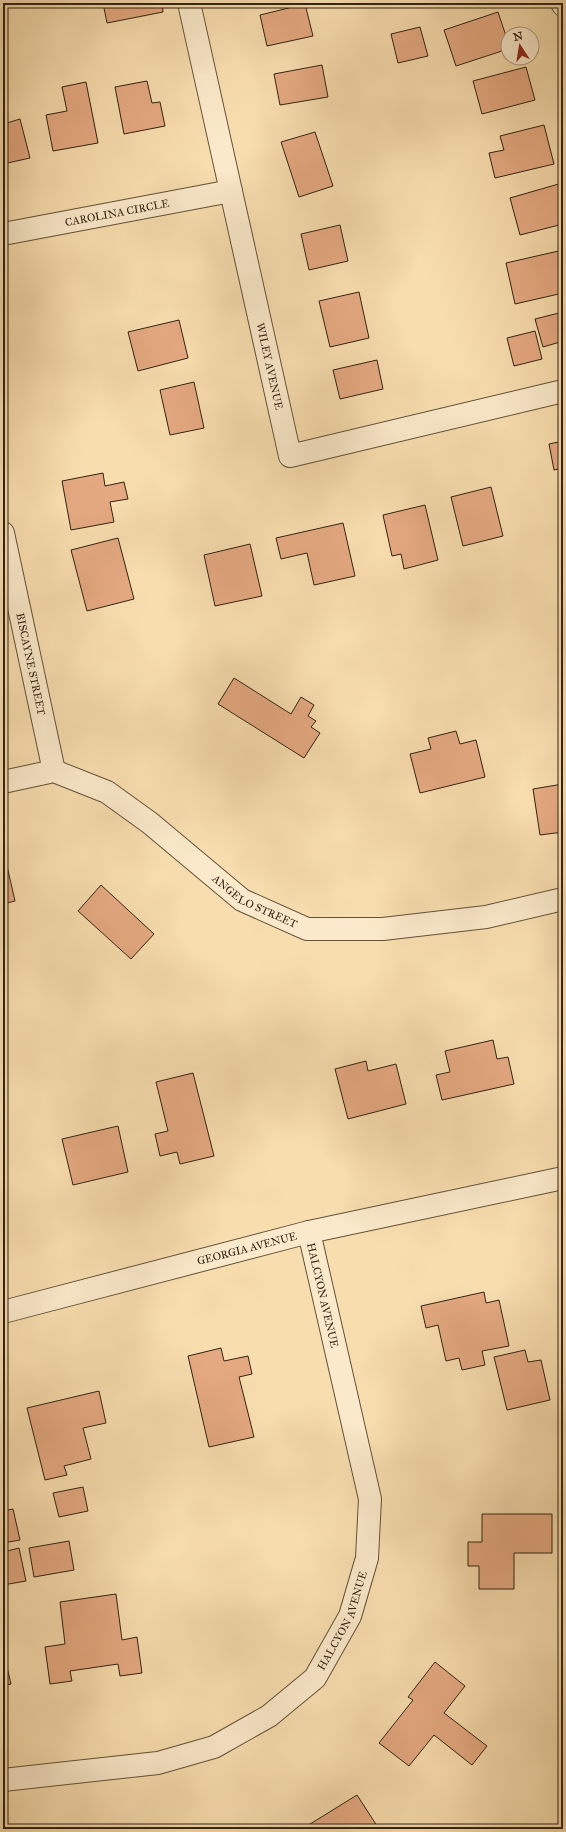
<svg xmlns="http://www.w3.org/2000/svg" width="566" height="1832" font-family="'IM FELL Great Primer',serif">
	<rect width="100%" height="100%" fill="#f8ddae"/>
	<filter id="stains"><feTurbulence type="fractalNoise" baseFrequency=".005" numOctaves="4"/><feColorMatrix values="0 0 0 0 .2 0 0 0 0 .09 0 0 0 0 .02 0 0 0 .5 -.17"/></filter>
	<radialGradient id="worn" r=".72"><stop offset=".6" stop-color="#630" stop-opacity="0"/><stop offset="1" stop-color="#630" stop-opacity=".3"/></radialGradient>
	<g fill="#e5a981" stroke="#312314">
		<path d="M103 3H162L163 12 107 23Z"/>
		<path d="M439 3H454L439 7Z"/>
		<path d="M305 4 313 36 267 46 260 15Z"/>
		<path d="M498 12 508 42V49L456 66 444 30Z"/>
		<path d="M420 27 428 56 398 63 391 34Z"/>
		<path d="M322 65 328 97 280 105 274 74Z"/>
		<path d="M526 67 535 100 482 114 473 81Z"/>
		<path d="M147 81 152 103 160 102 165 126 124 134 115 87Z"/>
		<path d="M86 82 98 143 53 151 46 115 67 111 62 87Z"/>
		<path d="M3 108 7 123 20 119 30 158 3 164Z"/>
		<path d="M544 125 554 164 495 178 489 153 504 150 500 136Z"/>
		<path d="M315 132 333 186 299 197 281 142Z"/>
		<path d="M562 183 563 224 520 235 510 198Z"/>
		<path d="M340 225 348 261 309 270 301 234Z"/>
		<path d="M563 250V293L515 304 506 263Z"/>
		<path d="M359 292 369 338 330 347 319 301Z"/>
		<path d="M563 312V353L560 342 543 347 535 319Z"/>
		<path d="M179 320 188 358 138 371 128 332Z"/>
		<path d="M535 331 542 359 514 366 507 338Z"/>
		<path d="M377 360 383 389 340 399 333 370Z"/>
		<path d="M194 382 204 428 170 435 160 390Z"/>
		<path d="M563 441V468L554 470 549 444Z"/>
		<path d="M103 473 105 486 124 482 128 499 110 502 114 522 71 530 62 481Z"/>
		<path d="M491 487 503 536 463 546 451 497Z"/>
		<path d="M425 505 438 560 404 569 401 554 392 556 383 515Z"/>
		<path d="M343 523 355 576 314 585 307 553 281 559 276 538Z"/>
		<path d="M118 538 134 599 87 611 71 550Z"/>
		<path d="M250 544 262 596 215 606 204 555Z"/>
		<path d="M234 678 291 714 301 697 314 705 308 716 316 721 311 727 320 733 304 758 218 704Z"/>
		<path d="M456 731 460 744 476 740 485 777 420 793 410 754 431 749 428 738Z"/>
		<path d="M563 784V832L540 835 533 789Z"/>
		<path d="M7 866 15 901 3 904V867Z"/>
		<path d="M101 885 154 934 131 959 78 911Z"/>
		<path d="M493 1040 497 1059 508 1057 514 1084 442 1100 436 1075 450 1072 445 1051Z"/>
		<path d="M366 1061 368 1071 396 1064 406 1104 348 1119 335 1069Z"/>
		<path d="M193 1073 214 1156 180 1164 177 1152 160 1156 155 1134 168 1131 156 1082Z"/>
		<path d="M118 1126 128 1172 73 1185 62 1139Z"/>
		<path d="M484 1292 486 1303 499 1300 509 1346 482 1351 485 1365 462 1370 459 1358 446 1361 438 1325 426 1328 421 1306Z"/>
		<path d="M221 1348 224 1361 248 1356 252 1374 239 1377 254 1437 209 1447 188 1356Z"/>
		<path d="M525 1350 528 1362 541 1360 550 1400 507 1410 494 1357Z"/>
		<path d="M99 1391 106 1423 83 1428 91 1459 64 1466 67 1475 45 1480 27 1408Z"/>
		<path d="M83 1487 88 1511 59 1517 53 1493Z"/>
		<path d="M13 1509 20 1540 3 1543V1511Z"/>
		<path d="M482 1514H552V1553H514V1589H479V1566H468V1542H482Z"/>
		<path d="M69 1541 74 1570 34 1577 29 1548Z"/>
		<path d="M19 1548 26 1581 3 1585V1552Z"/>
		<path d="M116 1594 122 1640 137 1637 142 1673 120 1676 118 1664 70 1671 72 1681 50 1684 45 1647 65 1644 60 1602Z"/>
		<path d="M435 1662 465 1686 444 1713 487 1746 472 1765 434 1735 409 1766 379 1743 413 1700 408 1697Z"/>
		<path d="M7 1667 11 1684 3 1686V1668Z"/>
		<path d="M357 1795 379 1829H302Z"/>
	</g>
	<g fill="none" stroke-linecap="round" stroke-linejoin="round">
		<defs>
			<g id="minor">
				<path id="s1" d="M189 3 290 456 563 391"/>
				<path d="M562 3 563 5"/>
				<path id="s2" d="M3 234 231 191"/>
				<path id="s3" d="M3 533 54 771"/>
				<path id="s4" d="M3 782 54 771 107 792 150 823 242 900 307 929H383L486 917 563 899"/>
				<path id="s5" d="M3 1312 309 1232 563 1178"/>
				<path id="s6" d="M3 1780 158 1763 214 1747 269 1716 315 1678 350 1616 367 1558 370 1499 309 1232"/>
			</g>
		</defs>
		<use href="#minor" stroke="#63523a" stroke-width="24"/>
		<use href="#minor" stroke="#fae9ca" stroke-width="22"/>
	</g>
	<g text-anchor="middle" stroke-width="3" stroke-linejoin="round" paint-order="stroke">
		<g font-size="11" fill="#312314" stroke="#fae9ca">
			<text dy="4" stroke="none"><textPath href="#s2" startOffset="116">CAROLINA CIRCLE</textPath></text>
			<text dy="4" stroke="none"><textPath href="#s1" startOffset="372">WILEY AVENUE</textPath></text>
			<text dy="4" stroke="none"><textPath href="#s3" startOffset="134">BISCAYNE STREET</textPath></text>
			<text dy="4" stroke="none"><textPath href="#s4" startOffset="294">ANGELO STREET</textPath></text>
			<text dy="4" stroke="none"><textPath href="#s5" startOffset="252">GEORGIA AVENUE</textPath></text>
			<text transform="translate(323 1295) rotate(77)" y="4">HALCYON AVENUE</text>
			<text dy="4" stroke="none"><textPath href="#s6" startOffset="401">HALCYON AVENUE</textPath></text>
		</g>
	</g>
	<rect width="566" height="1832" fill="none" stroke="#f8ddae" stroke-width="16"/>
	<rect x="4" y="4" width="558" height="1824" fill="none" stroke="#312314" stroke-width="2"/>
	<rect x="8" y="8" width="550" height="1816" fill="none" stroke="#312314"/>
	<g transform="translate(520 46) rotate(348)"><circle r="19" fill="#fae9ca" stroke="#aa9a81"/>
	<path d="M0-3L7 15L0 10L-7 15Z" fill="#8f2418"/>
	<text y="-6" font-size="11" font-weight="bold" text-anchor="middle" fill="#312314">N</text>
	</g>
	<rect width="100%" height="100%" filter="url(#stains)"/>
	<rect width="100%" height="100%" fill="url(#worn)"/>
</svg>
